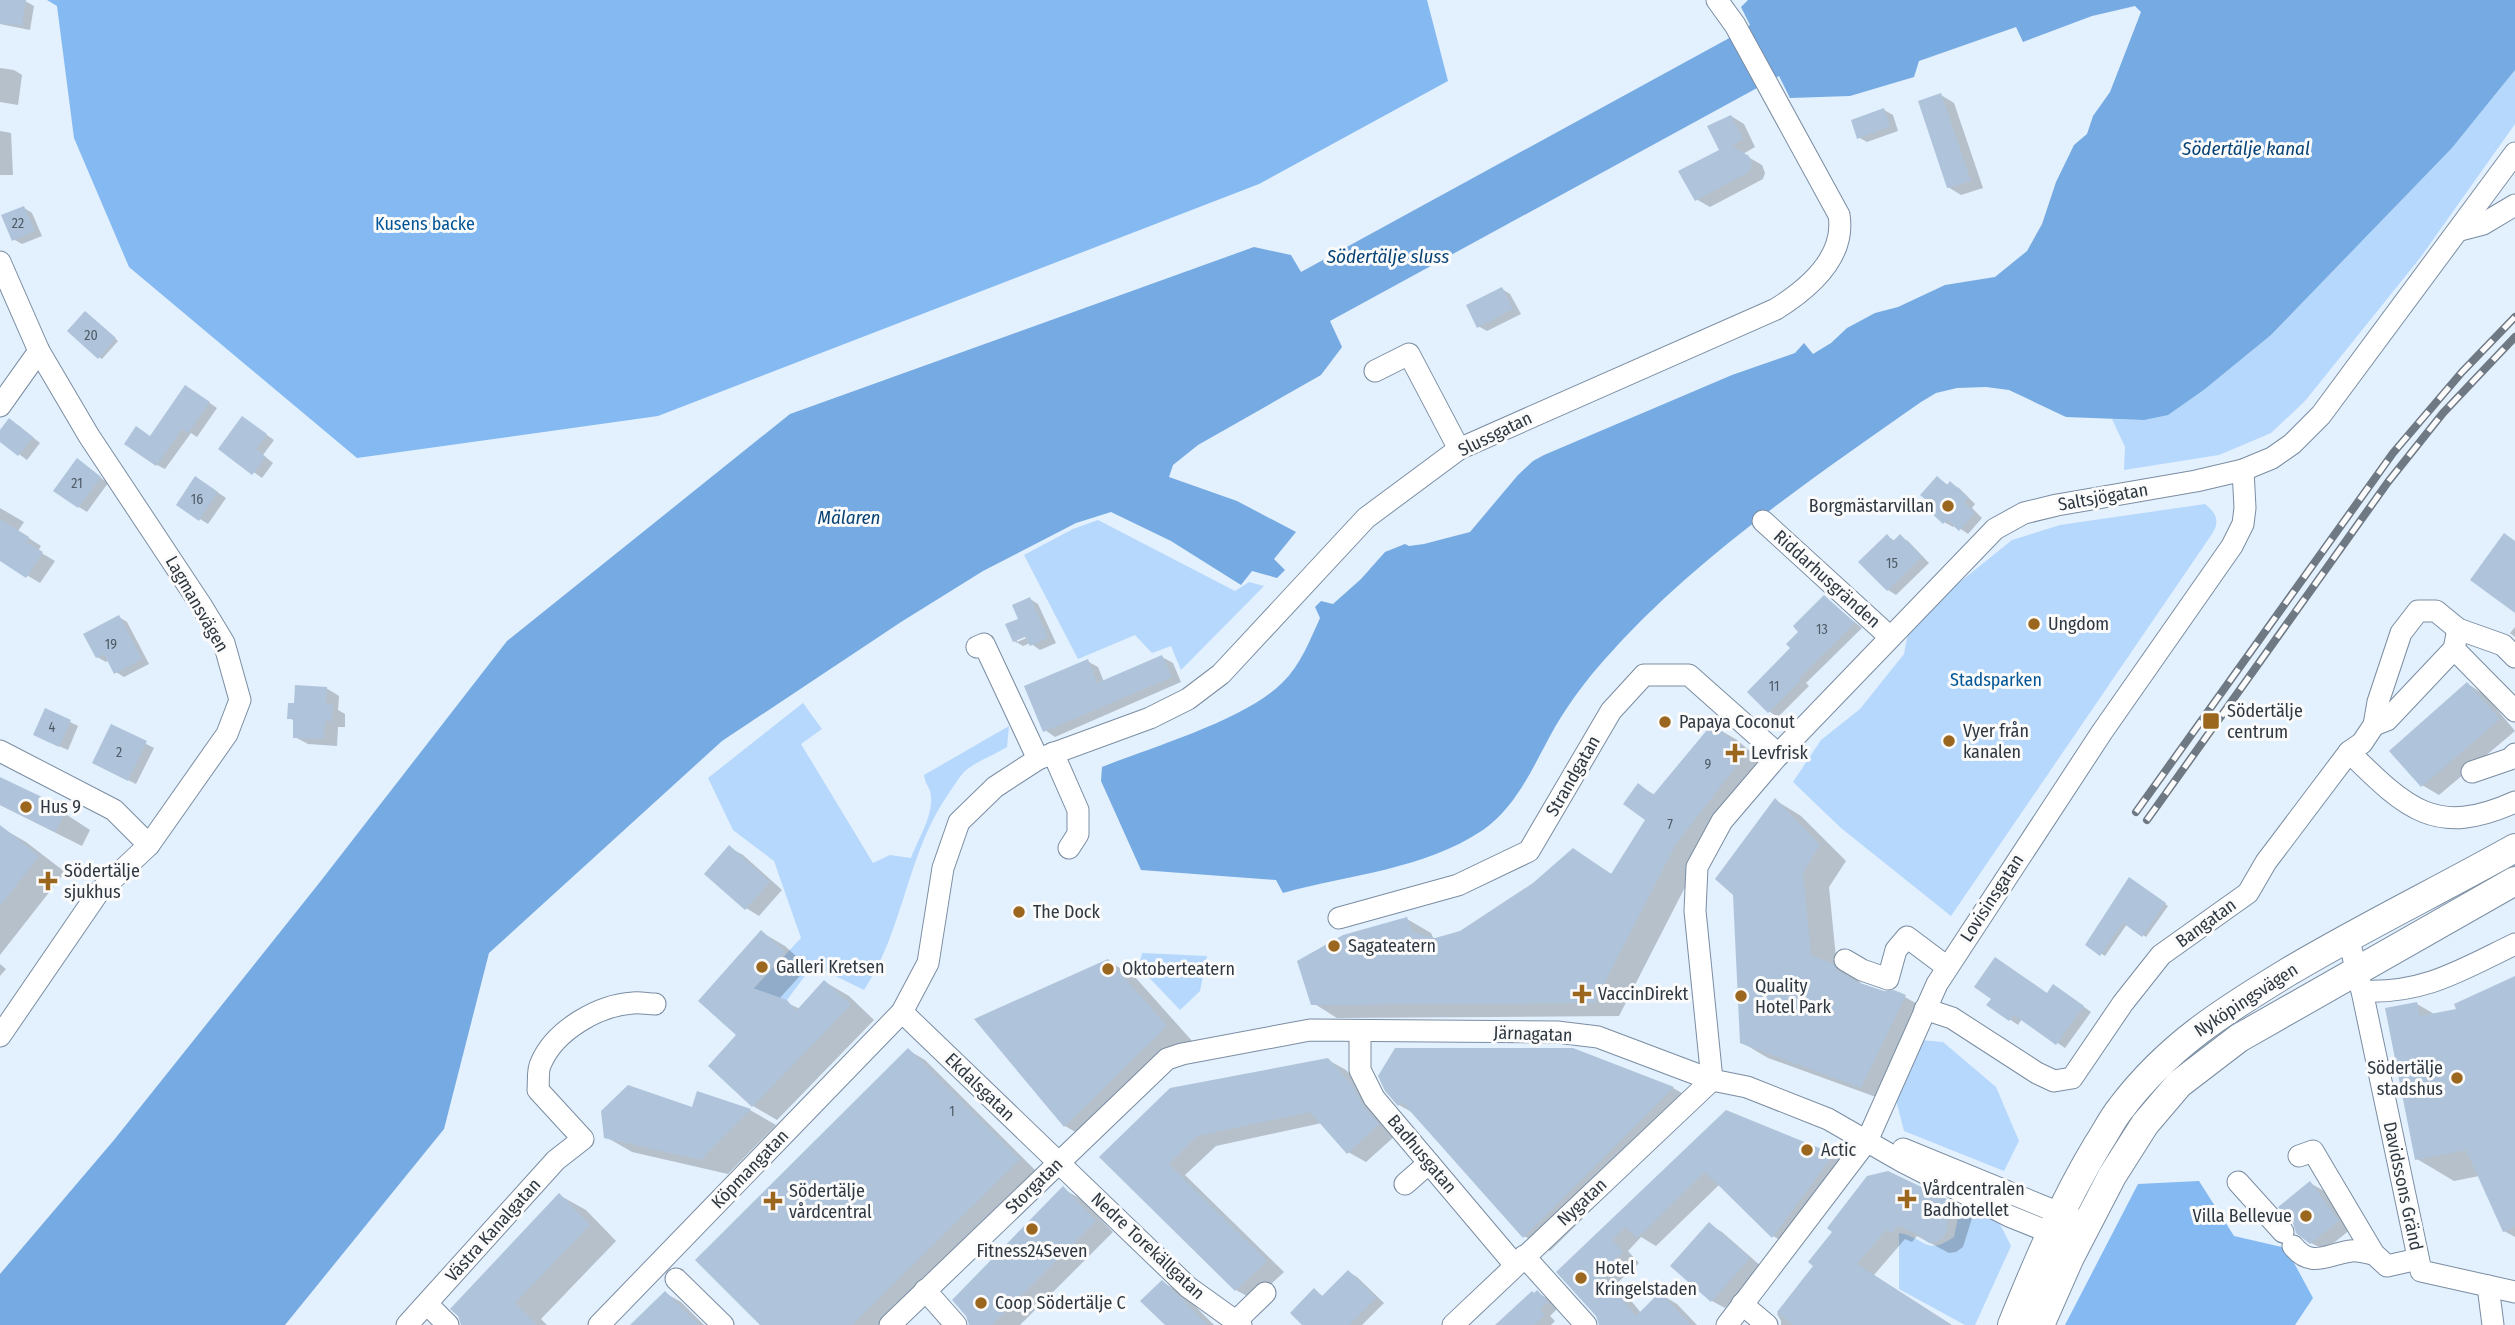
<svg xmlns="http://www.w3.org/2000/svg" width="2515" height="1325" font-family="'Fira Sans Condensed',sans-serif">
	<rect width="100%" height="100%" fill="#e3f0fe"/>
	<g fill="#b6d8fc">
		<path d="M2515 70V124L2420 258 2305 401 2271 433 2219 455 2124 470 2125 447 2112 419 2144 420 2205 389 2271 335 2452 148Z"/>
		<path d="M2205 504C2217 514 2220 521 2212 534L1951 916 1841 828 1793 782 1821 740 1860 709 1904 654 1908 633 1945 594 2012 540 2060 525Z"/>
		<path d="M1098 520 1235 591 1249 582 1264 586 1181 670 1171 646 1152 653 1135 635 1078 659 1024 555 1073 529Z"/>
		<path d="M803 703 822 729 801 744 873 863 890 855 911 858C918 839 936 812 930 791 928 785 925 783 924 775L1009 726 1007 747C994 755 977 761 965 771 959 777 954 786 949 793 907 852 904 930 864 990L813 965 787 1000 730 1014 801 938 774 861 733 830 708 778Z"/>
		<path d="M1142 953 1207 956 1200 991 1180 1010 1139 967Z"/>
		<path d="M1921 1040 1943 1042 1996 1087 2019 1141 2004 1171 1904 1131 1895 1096Z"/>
		<path d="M1960 1208 1997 1218 2011 1246 1975 1325H1965L1899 1289V1233C1925 1237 1925 1257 1954 1237Z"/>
	</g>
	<g fill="#84b9f2">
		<path d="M47 0H1427L1448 81 1259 184 658 416 357 458 129 267 74 138 57 6Z"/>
		<path d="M2199 1181 2234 1236 2286 1248 2313 1298 2295 1325H2065L2138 1184Z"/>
	</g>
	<path fill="#75aae2" d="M1748 0H2515V70L2452 148 2271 335 2205 389 2168 415 2144 420 2066 417 2009 390 1986 387 1957 388 1936 393 1921 402C1813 478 1693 559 1605 659 1586 680 1570 702 1555 727 1535 762 1518 806 1483 830 1423 870 1351 874 1283 893L1276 880 1141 870 1101 781 1102 767C1152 747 1245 720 1282 683 1300 666 1310 640 1320 618L1315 607 1321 601 1333 604 1361 579 1385 552 1405 544 1409 546 1424 544 1470 532 1518 475 1533 461 1544 455 1732 375 1795 353 1804 343 1813 354 1831 343 1847 328 1875 313 1898 307 1945 285 1995 277 2027 251 2042 224 2056 182 2074 145 2087 134 2093 116 2110 92 2141 12 2135 6 2092 16 2023 42 2016 27 1919 61 1914 77 1850 96 1790 98 1779 76 1330 321 1342 347 1321 375 1198 445 1173 465 1169 477 1237 501 1296 532 1274 559 1285 570 1277 578 1252 571 1241 585 1171 541 1111 512 1076 523 983 571 901 622 722 741 489 953 444 1129 285 1325H0V1274L114 1140 320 882 507 641 790 414 1254 247 1291 255 1301 272 1733 36 1750 25 1741 7Z"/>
	<g fill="#0003" fill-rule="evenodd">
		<path d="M0 0 25 1 34 6 30 30 0 24Z"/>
		<path d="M0 68 14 70 22 75 18 105 0 102Z"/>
		<path d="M1941 95 1954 103 1983 188 1961 195 1948 187Z"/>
		<path d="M1884 110 1893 115 1898 131 1867 142 1858 137Z"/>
		<path d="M1731 116 1744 124 1755 147 1743 154 1762 165 1765 173 1763 179 1710 207 1696 199 1721 150Z"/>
		<path d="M0 131 11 133 13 175H0Z"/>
		<path d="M24 208 32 213 42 236 22 244 13 239Z"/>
		<path d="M1502 289 1510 294 1521 314 1487 331 1478 326Z"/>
		<path d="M88 315 118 341 102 359 99 357Z"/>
		<path d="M194 392 217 408 197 437 191 433 165 469 157 465 151 438Z"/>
		<path d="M251 424 274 440 263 455 273 463 262 478 221 449Z"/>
		<path d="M18 425 40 443 27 460 0 440V433Z"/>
		<path d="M85 466 108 483 87 512 79 507Z"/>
		<path d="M1938 478 1949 486 1951 484 1959 488 1975 504 1972 508 1982 518 1968 534 1955 525 1953 527 1944 522 1932 503Z"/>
		<path d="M204 483 226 498 208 524 200 519Z"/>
		<path d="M0 508 24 522 18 531 41 546 38 551 55 561 40 583 0 559Z"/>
		<path d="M1887 536 1895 541 1900 537 1908 541 1929 563 1896 595 1888 590Z"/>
		<path d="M1824 597 1862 628 1806 683 1809 686 1778 717 1770 712 1749 692 1792 648Z"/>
		<path d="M1030 599 1038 604 1056 643 1040 650 1030 643 1023 646 1014 641 1020 620ZM1034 635 1017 642V638Z"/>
		<path d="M119 617 127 622 149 664 124 677 116 672 109 660 106 662 97 657Z"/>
		<path d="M2515 627V637L2510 633Z"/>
		<path d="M1162 657 1173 663 1181 682 1055 737 1045 730 1087 661 1098 667 1104 682Z"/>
		<path d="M2468 684 2485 695 2515 731 2439 795 2422 785Z"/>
		<path d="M326 688 339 696 338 710 345 714V727H338L337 746 308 744 295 737V721L289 718 296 705Z"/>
		<path d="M70 722 78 726 68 750 43 739Z"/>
		<path d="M112 726 154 748 136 784 102 767Z"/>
		<path d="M1713 726 1737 740 1770 768 1700 858 1619 1016 1337 1018 1313 1003 1407 919 1431 933 1434 940 1461 932 1534 885 1573 850 1613 875 1647 820 1639 786 1655 795Z"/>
		<path d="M0 779 41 798 90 830 82 846 0 805Z"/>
		<path d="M1775 800 1801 816 1846 861 1829 887 1837 968 1859 981 1863 986 1905 997 1931 1012 1887 1101 1768 1058 1741 1042Z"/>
		<path d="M0 827 26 842 65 872 0 955Z"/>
		<path d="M730 848 743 855 782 890 759 916 746 908Z"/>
		<path d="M2130 880 2168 906 2146 937 2127 924 2105 956 2087 944Z"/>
		<path d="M761 932 785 946 808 967 779 999 800 1009 825 982 849 996 874 1020 777 1120 753 1106 710 1065 738 1035Z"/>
		<path d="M1108 961 1135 977 1193 1042 1091 1141 1065 1126 977 1019Z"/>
		<path d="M0 964 6 969 0 976Z"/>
		<path d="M2515 978V1237L2504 1231 2479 1176 2454 1181 2417 1159V1004L2436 1015 2459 1010Z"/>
		<path d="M2062 991 2091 1012 2065 1048 2022 1019 2018 1025 1989 1005Z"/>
		<path d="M908 1050 925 1060 1035 1170 879 1325H763Z"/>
		<path d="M1573 1050 1673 1088 1699 1103 1550 1251 1524 1236 1415 1114 1399 1105 1387 1090Z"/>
		<path d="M1328 1060 1346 1070 1370 1096 1396 1135 1366 1162 1348 1152 1322 1123 1216 1146 1185 1175 1284 1272 1254 1300 1236 1290 1102 1157Z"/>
		<path d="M699 1093 750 1110 776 1125 728 1174 632 1152 606 1137 693 1109Z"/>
		<path d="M1726 1112 1833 1155 1850 1165 1790 1246 1773 1236 1720 1184 1656 1246 1641 1237 1628 1251 1639 1263 1617 1283 1641 1313 1660 1294 1677 1304 1697 1325H1601L1597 1315 1559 1272Z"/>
		<path d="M1887 1172 1973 1215 1963 1247 1956 1252 1949 1253 1917 1236 1912 1242 1905 1239 1874 1275 1952 1325H1781V1321L1777 1314Z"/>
		<path d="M2310 1183 2324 1191 2351 1229 2325 1250 2311 1243Z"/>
		<path d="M1063 1189 1081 1199 1113 1232 1020 1325H974Z"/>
		<path d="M559 1195 586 1210 616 1241 541 1319 547 1325H462Z"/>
		<path d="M1709 1225 1722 1232 1762 1267 1725 1308 1712 1301 1673 1266Z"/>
		<path d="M1349 1272 1357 1277 1384 1303 1362 1325H1304L1314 1290 1324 1297Z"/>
		<path d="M1162 1282 1182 1293 1214 1325H1167Z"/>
		<path d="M1537 1292 1548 1299 1557 1309 1550 1316 1555 1321 1551 1325H1498Z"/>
		<path d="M665 1293 681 1302 704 1325H632Z"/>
	</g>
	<g fill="#afc4da">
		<path d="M0 0H26L22 26 0 23Z"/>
		<path d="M1941 93 1971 181 1947 188 1918 101Z"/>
		<path d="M1884 108 1890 126 1857 139 1851 120Z"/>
		<path d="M1731 115 1743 139 1732 146 1749 156 1752 164 1749 172 1695 201 1678 171 1719 150 1707 126Z"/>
		<path d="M24 206 35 231 12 241 1 215Z"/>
		<path d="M1502 287 1513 309 1477 328 1466 305Z"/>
		<path d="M85 311 116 338 98 359 67 331Z"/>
		<path d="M185 385 210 402 188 433 182 429 156 466 124 444 136 426 150 436Z"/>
		<path d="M242 416 267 434 256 449 266 457 252 475 218 449Z"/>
		<path d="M9 418 33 437 18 456 0 442V430Z"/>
		<path d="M77 458 101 477 78 508 53 491Z"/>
		<path d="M195 476 218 492 199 521 176 505Z"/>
		<path d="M1937 476 1947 485 1950 481 1968 498 1964 503 1975 513 1959 531 1947 520 1943 524 1926 508 1930 503 1920 495Z"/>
		<path d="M0 519 29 537 26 542 43 552 26 578 0 561Z"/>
		<path d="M2504 533 2515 541V613L2470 580Z"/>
		<path d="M1887 534 1893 541 1900 534 1922 557 1887 591 1858 562Z"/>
		<path d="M1824 595 1855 623 1799 678 1801 680 1768 713 1747 692 1790 648 1786 644 1798 632 1793 626Z"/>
		<path d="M1030 597 1048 638 1030 646 1025 637 1013 642 1005 624 1018 619 1012 605Z"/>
		<path d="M119 615 142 659 114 674 104 654 96 658 83 634Z"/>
		<path d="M1162 655 1172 677 1043 732 1024 686 1088 659 1097 683Z"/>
		<path d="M2467 682 2500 719 2421 787 2389 751Z"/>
		<path d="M295 685 327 687 326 704 333 705 332 721H325L324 739 293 738V719H287L288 703H294Z"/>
		<path d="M45 708 71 720 59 747 33 735Z"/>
		<path d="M111 724 147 741 128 781 92 763Z"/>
		<path d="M1712 724 1747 752 1676 844 1594 1003 1311 1005 1297 961 1343 935 1407 917 1413 932 1435 938 1460 931 1533 883 1573 848 1611 874 1645 820 1623 804 1638 783 1653 795Z"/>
		<path d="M0 777 42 797 40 801 65 813 55 832 0 805Z"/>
		<path d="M1775 798 1820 845 1803 872 1811 955 1833 964 1838 971 1857 982 1884 991 1894 990 1906 995 1861 1088 1740 1043 1733 895 1715 879Z"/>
		<path d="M0 825 39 856 0 906Z"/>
		<path d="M729 845 770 882 745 910 704 874Z"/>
		<path d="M2129 877 2166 903 2142 937 2123 923 2100 956 2085 945Z"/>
		<path d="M761 930 785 952 753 988 787 1000 796 1011 824 980 851 1005 752 1107 708 1066 736 1035 698 1001Z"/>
		<path d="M1995 957 2047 993 2053 984 2084 1006 2056 1045 2014 1015 2009 1021 1986 1005 1991 999 1974 987Z"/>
		<path d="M1108 959 1167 1026 1064 1127 974 1019Z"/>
		<path d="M2515 976V1227L2503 1232 2466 1150 2415 1160 2385 1008 2417 1002 2420 1016 2456 1009 2454 1004Z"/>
		<path d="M908 1048 1020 1159 852 1325H760L695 1260Z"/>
		<path d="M1395 1048H1573L1674 1087 1523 1238 1402 1102 1398 1106 1385 1091 1378 1076Z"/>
		<path d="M1328 1058 1352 1084 1362 1104 1379 1124 1347 1154 1310 1112 1197 1136 1169 1164 1267 1261 1235 1291 1099 1157 1170 1088Z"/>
		<path d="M628 1085 692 1107 697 1091 751 1109 701 1160 604 1138 601 1111Z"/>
		<path d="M1726 1110 1834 1154 1772 1238 1705 1172 1637 1238 1625 1227 1612 1240 1623 1252 1601 1273 1636 1316 1660 1292 1691 1325H1599L1596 1316 1556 1272Z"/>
		<path d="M1888 1171 1955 1203 1947 1222 1948 1228 1944 1237 1937 1242 1929 1243 1915 1233 1898 1226 1892 1233 1886 1230 1857 1264 1951 1325H1793L1777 1312 1813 1266 1808 1262 1832 1232 1827 1228 1867 1176Z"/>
		<path d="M2310 1181 2339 1221 2310 1244 2296 1233 2293 1223 2278 1207Z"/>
		<path d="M1063 1186 1096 1221 992 1325H969L966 1316 952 1300Z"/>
		<path d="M559 1193 590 1225 515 1303 537 1325H461L458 1316 450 1309Z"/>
		<path d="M1709 1222 1750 1258 1711 1302 1670 1266Z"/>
		<path d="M1348 1270 1376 1298 1349 1325H1302L1290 1313 1314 1288 1322 1296Z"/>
		<path d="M1162 1280 1181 1298 1208 1325H1165L1140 1301Z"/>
		<path d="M1537 1290 1548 1302 1540 1309 1545 1315 1534 1325H1495L1532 1291 1534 1293Z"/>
		<path d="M665 1291 699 1325H630Z"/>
	</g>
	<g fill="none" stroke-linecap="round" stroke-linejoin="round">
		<defs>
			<g id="minor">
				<path d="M2460 230 2483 224 2515 205"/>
				<path d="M0 262 39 351 89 436 201 605 224 643 240 700 227 734 149 845 98 893 0 1036"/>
				<path d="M1375 371 1409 354 1459 449"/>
				<path d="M0 406 39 351"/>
				<path d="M1763 521 1890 637"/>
				<path d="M977 647 984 644 1038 759"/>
				<path d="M2454 649 2515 711"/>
				<path d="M2374 725 2387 720 2454 649 2458 629"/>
				<path d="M0 751 114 810 149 845"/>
				<path d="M2349 752 2362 743 2374 725 2378 702 2401 633 2418 611H2436L2458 629 2503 645 2515 657"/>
				<path d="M1053 753 1078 810V834L1069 848"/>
				<path d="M2472 772 2510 759 2515 754"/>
				<path d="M1339 918 1458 885 1529 851 1611 711 1644 675H1689L1779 755"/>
				<path d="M2348 937 2362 991 2421 1271 2515 1292"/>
				<path d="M1845 960 1862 970 1888 979 1896 950 1907 937 1947 967"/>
				<path d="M2362 991C2424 994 2461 970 2515 944"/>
				<path d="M1925 1009 1952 1018 2037 1073 2054 1081 2072 1078 2123 1003 2161 955 2248 893 2266 862 2349 752C2406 808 2435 838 2515 802"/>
				<path d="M902 1012 1188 1287 1241 1325"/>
				<path d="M1360 1031V1070L1374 1098 1515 1265"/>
				<path d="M1712 1080 1695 911 1697 867 1722 821 1787 745 1995 529 2024 513 2057 505 2196 481 2243 470 2272 458 2292 444 2321 415 2515 153"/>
				<path d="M1903 1149 2074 1219"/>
				<path d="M2299 1156 2313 1151 2374 1254 2387 1266 2418 1259"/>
				<path d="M2238 1182 2283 1232"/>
				<path d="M1405 1184 1429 1163"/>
				<path d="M2293 1246C2311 1269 2328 1254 2351 1251 2358 1250 2367 1253 2374 1254"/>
				<path d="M1524 1256 1586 1325"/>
				<path d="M676 1279 723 1325"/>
				<path d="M2488 1286 2493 1325"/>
				<path d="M925 1290 956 1325"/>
				<path d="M427 1304 448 1325"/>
				<path d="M1742 1304 1767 1325"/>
				<path d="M1236 1321 1265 1293"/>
				<path d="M407 1325 556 1160 583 1139 538 1090C539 1081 537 1070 541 1063 555 1030 599 1005 633 1003 640 1002 648 1004 655 1004"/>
				<path d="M599 1325 902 1012 928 963 943 868 959 822 995 787 1038 759 1150 718 1188 699 1221 674 1366 518 1459 449 1776 309C1808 289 1846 257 1839 215L1735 25 1717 0"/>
				<path d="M890 1325 1167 1059 1182 1054 1310 1030 1557 1032 1598 1037 1712 1080 1747 1087 1828 1119 1903 1162 2009 1216 2064 1238"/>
				<path d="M1453 1325 1712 1080"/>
				<path d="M1727 1325 1867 1141 1937 984 2102 732 2232 546 2243 524 2245 508 2243 470"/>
			</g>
			<g id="major">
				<path d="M2012 1325C2037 1263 2063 1202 2098 1144 2106 1132 2112 1119 2121 1108 2168 1046 2222 1012 2288 972 2362 928 2440 890 2515 848"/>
				<path d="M2040 1325 2070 1257 2112 1176 2145 1124 2179 1084 2239 1038 2515 881"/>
			</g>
		</defs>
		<use href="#minor" stroke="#7a8da2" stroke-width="23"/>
		<use href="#major" stroke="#7a8da2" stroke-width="30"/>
		<use href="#minor" stroke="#fff" stroke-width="21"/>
		<use href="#major" stroke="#fff" stroke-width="28"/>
		<defs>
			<g id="rail">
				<path d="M2136 812 2393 453 2462 372 2515 317"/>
				<path d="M2147 820 2388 482 2443 413 2515 337"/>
			</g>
		</defs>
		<use href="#rail" stroke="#6f7984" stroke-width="8"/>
		<use href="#rail" stroke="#fbfbfb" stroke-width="5" stroke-dasharray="16" stroke-linecap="butt"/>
	</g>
	<g fill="#9b671e" stroke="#fbfbfb" stroke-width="2.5">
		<circle cx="1948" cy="506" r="7"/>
		<circle cx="2034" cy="624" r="7"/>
		<rect x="2202" y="712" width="18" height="18" rx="3.5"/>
		<circle cx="1665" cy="722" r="7"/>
		<circle cx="1949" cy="741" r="7"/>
		<path d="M1731.5 742.5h7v7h7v7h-7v7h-7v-7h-7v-7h7z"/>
		<circle cx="26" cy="807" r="7"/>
		<path d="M44.5 870.5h7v7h7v7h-7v7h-7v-7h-7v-7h7z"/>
		<circle cx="1019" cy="912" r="7"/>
		<circle cx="1334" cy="946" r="7"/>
		<circle cx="762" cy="967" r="7"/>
		<circle cx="1108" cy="969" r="7"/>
		<path d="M1578.5 983.5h7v7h7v7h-7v7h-7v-7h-7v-7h7z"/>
		<circle cx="1741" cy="996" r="7"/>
		<circle cx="2457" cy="1078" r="7"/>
		<circle cx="1807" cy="1150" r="7"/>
		<path d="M1903.5 1188.5h7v7h7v7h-7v7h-7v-7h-7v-7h7z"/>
		<path d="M769.5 1190.5h7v7h7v7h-7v7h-7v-7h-7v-7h7z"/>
		<circle cx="2306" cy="1216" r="7"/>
		<circle cx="1032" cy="1229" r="7"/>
		<circle cx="1581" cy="1278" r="7"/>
		<circle cx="981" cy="1303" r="7"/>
	</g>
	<g text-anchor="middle" stroke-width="6" stroke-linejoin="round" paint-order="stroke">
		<g font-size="14" fill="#4f5b67">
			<text x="18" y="228">22</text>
			<text x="91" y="340">20</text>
			<text x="77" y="488">21</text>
			<text x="197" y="504">16</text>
			<text x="1892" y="568">15</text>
			<text x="1822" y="634">13</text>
			<text x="111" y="649">19</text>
			<text x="1774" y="691">11</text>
			<text x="52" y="732">4</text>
			<text x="119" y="757">2</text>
			<text x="1708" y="769">9</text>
			<text x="1670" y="829">7</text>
			<text x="952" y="1116">1</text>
		</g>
		<g font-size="18" fill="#005597" stroke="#fbfbfb">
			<text x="425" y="230">Kusens backe</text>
			<text x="1996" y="686">Stadsparken</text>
		</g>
		<g font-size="18" fill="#2f3841" stroke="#fbfbfb">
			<text transform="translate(1495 434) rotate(-26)" y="6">Slussgatan</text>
			<text transform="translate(2103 497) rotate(-10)" y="6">Saltsjögatan</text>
			<text transform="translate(1827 579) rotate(42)" y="6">Riddarhusgränden</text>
			<text transform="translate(197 604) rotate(60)" y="6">Lagmansvägen</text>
			<text transform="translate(1573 776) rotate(-60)" y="6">Strandgatan</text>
			<text transform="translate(1992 898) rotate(-57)" y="6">Lovisinsgatan</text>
			<text transform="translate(2206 923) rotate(-36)" y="6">Bangatan</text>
			<text transform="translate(2246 1000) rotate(-33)" y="6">Nyköpingsvägen</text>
			<text transform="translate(1533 1034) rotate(2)" y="6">Järnagatan</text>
			<text transform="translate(980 1087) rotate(44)" y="6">Ekdalsgatan</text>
			<text transform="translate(1422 1154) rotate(50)" y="6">Badhusgatan</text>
			<text transform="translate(750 1169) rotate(-46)" y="6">Köpmangatan</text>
			<text transform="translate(1034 1186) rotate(-44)" y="6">Storgatan</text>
			<text transform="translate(2403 1186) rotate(78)" y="6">Davidssons Gränd</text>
			<text transform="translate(1582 1202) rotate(-43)" y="6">Nygatan</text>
			<text transform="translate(493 1230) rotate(-48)" y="6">Västra Kanalgatan</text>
			<text transform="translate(1148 1246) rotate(43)" y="6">Nedre Torekällgatan</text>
		</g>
		<g font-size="18" fill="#2f3841" stroke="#fbfbfb" text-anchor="start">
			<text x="1934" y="512" text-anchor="end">Borgmästarvillan</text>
			<text x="2048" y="630">Ungdom</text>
			<text x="2227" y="717">Södertälje<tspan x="2227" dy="21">centrum</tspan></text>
			<text x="1679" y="728">Papaya Coconut</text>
			<text x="1963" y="737">Vyer från<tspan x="1963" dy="21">kanalen</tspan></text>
			<text x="1751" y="759">Levfrisk</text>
			<text x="40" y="813">Hus 9</text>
			<text x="64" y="877">Södertälje<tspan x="64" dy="21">sjukhus</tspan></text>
			<text x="1033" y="918">The Dock</text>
			<text x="1348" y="952">Sagateatern</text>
			<text x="776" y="973">Galleri Kretsen</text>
			<text x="1122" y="975">Oktoberteatern</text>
			<text x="1755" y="992">Quality<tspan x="1755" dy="21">Hotel Park</tspan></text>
			<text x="1598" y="1000">VaccinDirekt</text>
			<text x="2443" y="1074" text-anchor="end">Södertälje<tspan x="2443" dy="21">stadshus</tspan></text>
			<text x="1821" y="1156">Actic</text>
			<text x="1923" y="1195">Vårdcentralen<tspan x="1923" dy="21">Badhotellet</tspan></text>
			<text x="789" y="1197">Södertälje<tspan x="789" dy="21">vårdcentral</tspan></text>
			<text x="2292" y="1222" text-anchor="end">Villa Bellevue</text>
			<text x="1032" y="1257" text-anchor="middle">Fitness24Seven</text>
			<text x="1595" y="1274">Hotel<tspan x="1595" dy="21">Kringelstaden</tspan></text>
			<text x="995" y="1309">Coop Södertälje C</text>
		</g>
		<g font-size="19" font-style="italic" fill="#064275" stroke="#fbfbfb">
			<text x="2246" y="155">Södertälje kanal</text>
			<text x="1388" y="263">Södertälje sluss</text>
			<text x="849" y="524">Mälaren</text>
		</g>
	</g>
</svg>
